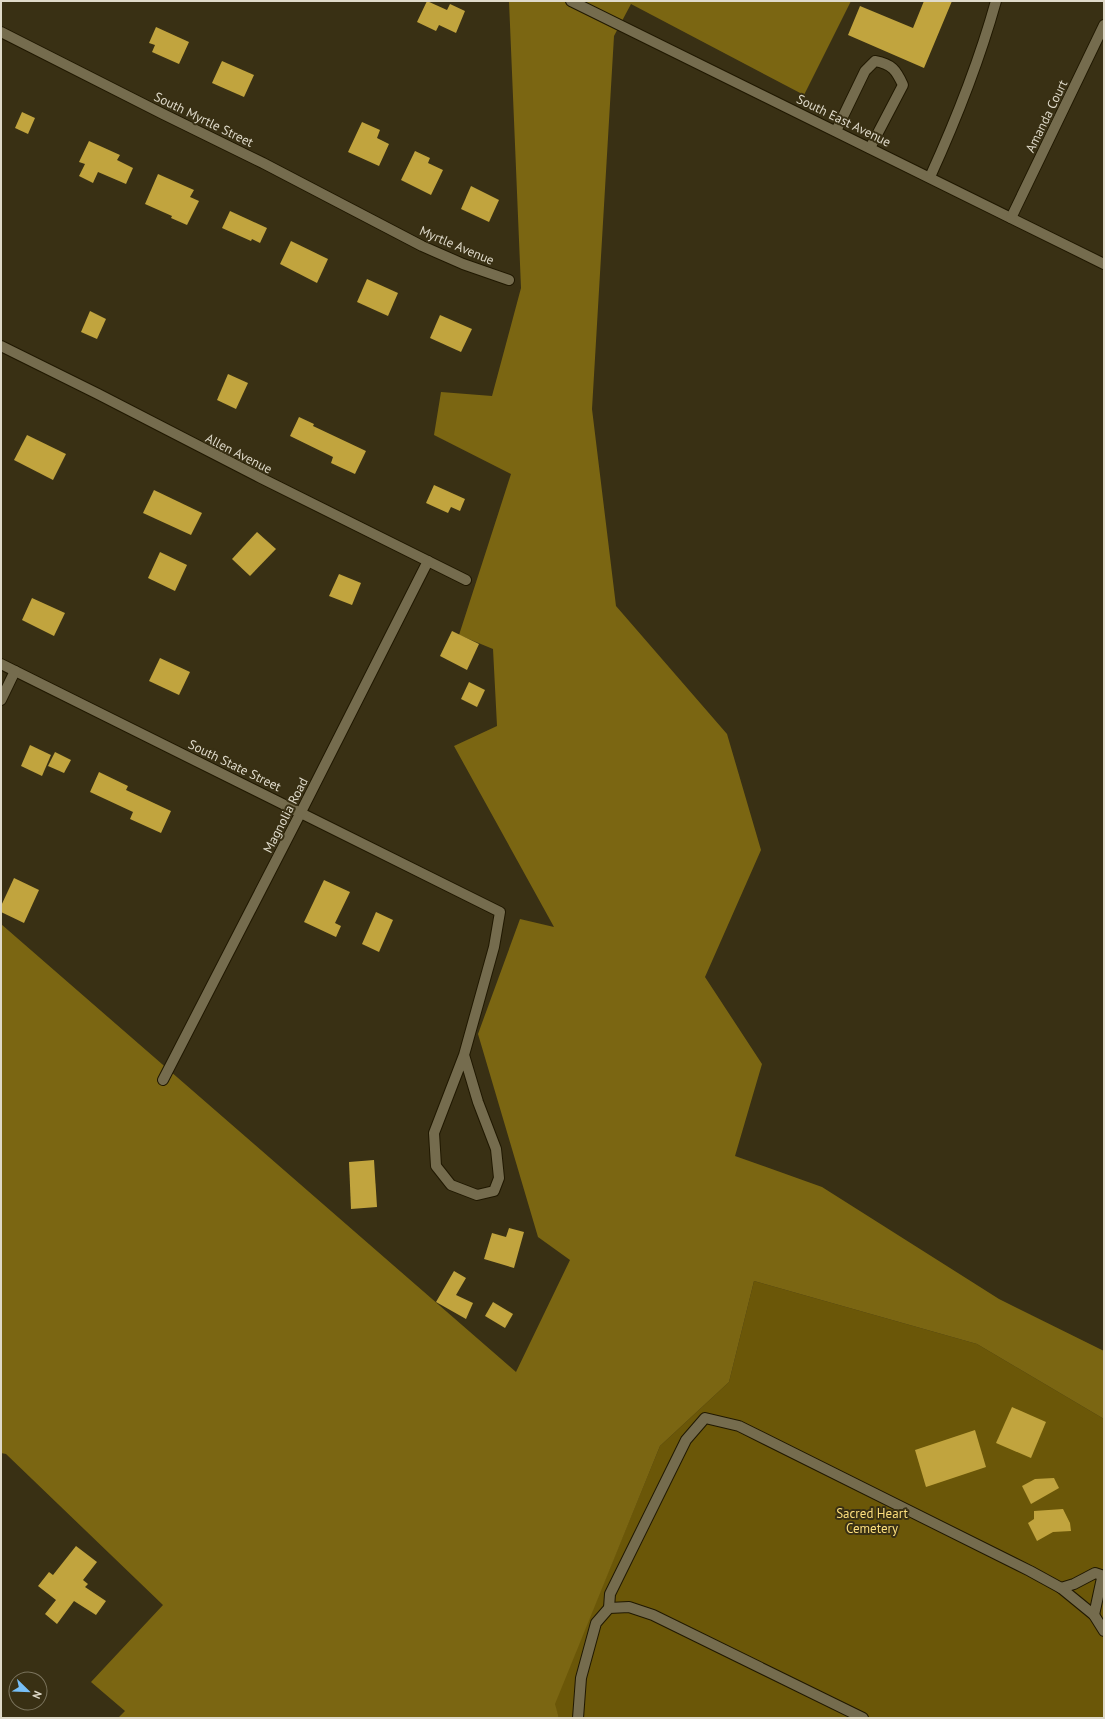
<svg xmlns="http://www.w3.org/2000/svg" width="1105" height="1719" font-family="'PT Sans',sans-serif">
	<rect width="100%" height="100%" fill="#393014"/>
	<path fill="#6b5708" d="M754 1281 977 1344 1104 1419V1718H559L554 1704 660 1446 729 1382Z"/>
	<path fill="#7b6612" d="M509 1H851L804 95 631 4 614 36 592 409 616 606 727 734 761 850 705 977 762 1064 735 1156 822 1187 999 1299 1104 1351V1419L977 1344 754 1281 729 1382 660 1446 555 1704 559 1718H118L125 1711 91 1682 163 1605 6 1454 1 1453V924L516 1372 570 1260 538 1237 478 1034 520 919 554 927 454 746 497 726 493 649 459 635 511 474 434 435 441 392 492 396 521 288Z"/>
	<g fill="#c1a43e">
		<path d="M427 1 447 10 450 4 465 11 456 33 439 25 436 31 417 22Z"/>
		<path d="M924 1H952L924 68 848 35 860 6 913 28Z"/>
		<path d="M156 27 189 42 179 64 152 52 155 45 149 43Z"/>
		<path d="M222 61 254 75 244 97 212 83Z"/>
		<path d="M22 112 35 118 28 134 15 128Z"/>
		<path d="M362 122 380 130 377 138 389 144 379 166 348 152Z"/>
		<path d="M89 141 120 155 117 160 133 168 126 184 98 172 93 183 79 176 85 164 79 162Z"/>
		<path d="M415 151 430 158 428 163 443 170 431 195 401 180Z"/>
		<path d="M158 174 194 190 190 197 199 201 187 225 171 218 172 216 145 204Z"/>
		<path d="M471 186 499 200 489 222 461 209Z"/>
		<path d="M230 211 267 228 260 243 252 239 251 241 222 228Z"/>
		<path d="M291 241 328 259 317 283 280 264Z"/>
		<path d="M367 279 398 293 388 316 357 302Z"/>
		<path d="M90 311 106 319 97 339 81 332Z"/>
		<path d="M440 315 472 329 461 352 430 338Z"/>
		<path d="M228 374 248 383 236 409 217 400Z"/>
		<path d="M299 417 314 424 313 426 366 451 355 474 331 463 333 457 290 436Z"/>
		<path d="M27 435 66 454 53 480 14 460Z"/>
		<path d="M434 485 465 499 460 511 451 507 448 513 426 503Z"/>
		<path d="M154 490 202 513 191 535 143 513Z"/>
		<path d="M257 532 276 549 250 576 232 559Z"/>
		<path d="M160 552 187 565 175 591 148 578Z"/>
		<path d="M339 574 361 583 352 605 329 596Z"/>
		<path d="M32 598 65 613 54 636 22 620Z"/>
		<path d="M452 631 479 644 467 670 440 656Z"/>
		<path d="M160 658 190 672 179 695 149 681Z"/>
		<path d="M469 682 485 690 477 707 461 699Z"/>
		<path d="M30 745 51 755 42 776 21 766Z"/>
		<path d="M55 752 71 760 64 773 48 766Z"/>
		<path d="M99 772 128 786 126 790 171 811 161 833 130 819 133 812 90 792Z"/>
		<path d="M14 878 39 890 24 923 1 912V906Z"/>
		<path d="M324 880 350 892 335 923 341 926 336 937 304 922Z"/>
		<path d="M376 912 393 920 379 952 362 944Z"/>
		<path d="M374 1160 377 1207 351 1209 349 1162Z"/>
		<path d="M509 1228 524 1232 514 1268 484 1259 492 1233 506 1237Z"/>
		<path d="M454 1271 466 1278 456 1295 473 1303 466 1319 436 1302Z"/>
		<path d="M493 1302 513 1314 505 1328 485 1316Z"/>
		<path d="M1012 1407 1046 1422 1031 1458 996 1443Z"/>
		<path d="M975 1430 986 1467 926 1487 915 1450Z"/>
		<path d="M1054 1478 1059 1488 1031 1504 1022 1486 1035 1479Z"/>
		<path d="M1063 1509 1070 1523 1071 1531 1053 1532 1037 1541 1028 1523 1034 1519V1511Z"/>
		<path d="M76 1546 97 1562 83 1580 88 1584 85 1587 106 1601 96 1615 74 1601 57 1624 45 1614 56 1600 38 1586 49 1572 53 1575Z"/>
	</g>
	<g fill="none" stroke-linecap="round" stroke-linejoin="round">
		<defs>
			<g id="minor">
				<path d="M571 1 1104 264"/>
				<path d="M1 32 163 114 263 163 422 246 463 264 509 280"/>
				<path d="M836 131 865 71 875 61C892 64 896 70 903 85L870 148"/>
				<path d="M930 177C956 120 979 62 996 1"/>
				<path d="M1011 218 1104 25"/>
				<path d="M1 346 98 394 261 478 466 580"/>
				<path d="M1 664 500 912 494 947 464 1055 434 1133 436 1166 451 1185 477 1195 494 1191 499 1178 496 1149 478 1102 464 1055"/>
				<path d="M1 700 15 671"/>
				<path d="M163 1080 301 812 428 561"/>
				<path d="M1061 1588 1074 1584 1095 1573 1101 1575 1102 1578 1094 1615"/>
				<path d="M609 1608 610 1594 686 1440 705 1418 739 1426 1030 1571 1061 1588 1094 1615 1104 1631"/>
				<path d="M578 1718 581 1678 596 1623 609 1608 629 1607 653 1615 863 1718"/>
			</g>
		</defs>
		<use href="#minor" stroke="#201800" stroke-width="12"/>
		<use href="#minor" stroke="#756c4e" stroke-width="10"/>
	</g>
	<g text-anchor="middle" stroke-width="4" stroke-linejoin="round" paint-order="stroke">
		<g font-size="13" fill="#dfdaca" stroke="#393014">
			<text transform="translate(1046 116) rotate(-64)" y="5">Amanda Court</text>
			<text transform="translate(204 119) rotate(26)" y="5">South Myrtle Street</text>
			<text transform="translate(844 120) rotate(26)" y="5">South East Avenue</text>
			<text transform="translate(457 245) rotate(23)" y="5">Myrtle Avenue</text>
			<text transform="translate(239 453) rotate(27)" y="5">Allen Avenue</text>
			<text transform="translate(235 765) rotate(26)" y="5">South State Street</text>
			<text transform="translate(285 815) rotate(-63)" y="5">Magnolia Road</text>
		</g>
		<g font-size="13" fill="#fddf7d" stroke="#393014">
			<text x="872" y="1518">Sacred Heart<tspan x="872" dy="15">Cemetery</tspan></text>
		</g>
	</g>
	<rect width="1105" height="1719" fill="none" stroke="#dfdaca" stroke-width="4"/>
	<g transform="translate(28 1691) rotate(113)"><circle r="19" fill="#393014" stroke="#7b745d"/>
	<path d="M0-3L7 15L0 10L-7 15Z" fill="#77bff7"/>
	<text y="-6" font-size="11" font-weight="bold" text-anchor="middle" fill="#dfdaca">N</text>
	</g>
</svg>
